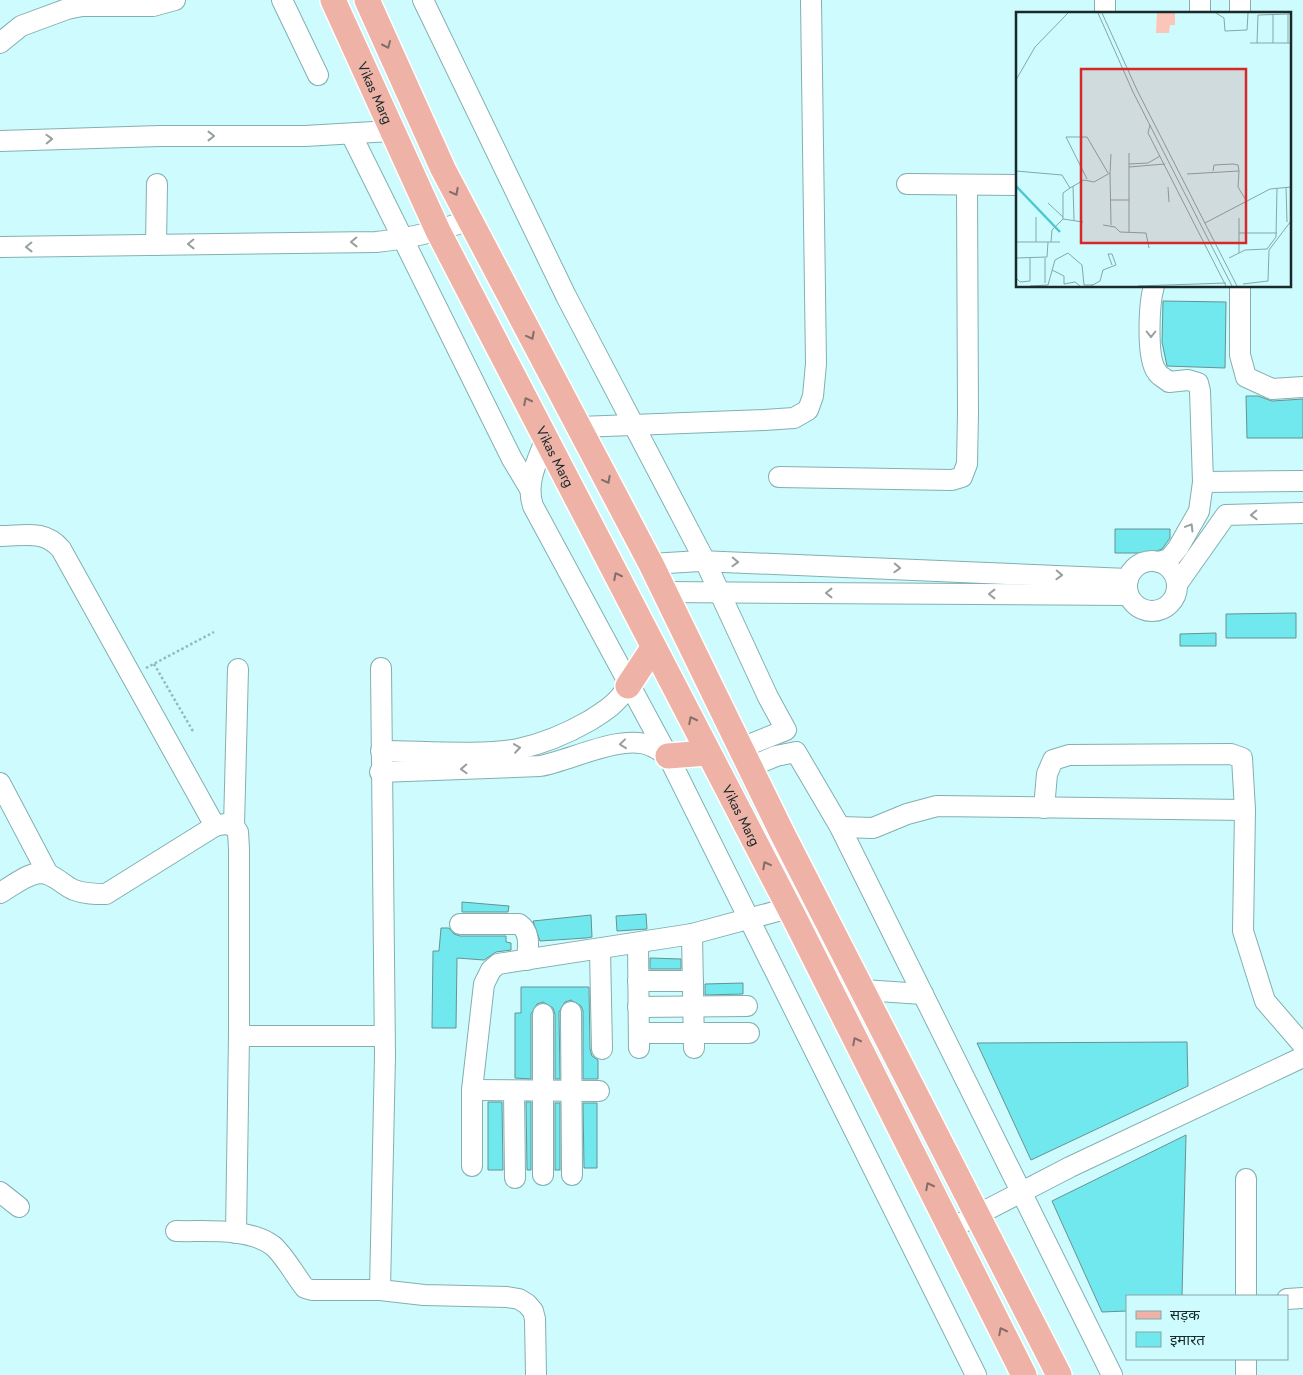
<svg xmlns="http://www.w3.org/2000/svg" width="1303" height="1375" font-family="Jost,'Noto Sans Devanagari',sans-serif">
	<rect width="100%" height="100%" fill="#cefbfd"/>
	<g fill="#70e8ee" stroke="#679293">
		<path d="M1163 301 1226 302 1225 368 1167 366 1162 342Z"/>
		<path d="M1246 396H1258L1272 401 1303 399V438H1247Z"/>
		<path d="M1115 529H1170V538L1162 549 1151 553H1115Z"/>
		<path d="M1296 613V638H1226V614Z"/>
		<path d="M1216 633V646H1180V634Z"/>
		<path d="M462 902 509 906 508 912H462Z"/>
		<path d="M646 914 647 929 617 931 616 916Z"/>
		<path d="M591 915 592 937 586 938 540 941 533 921Z"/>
		<path d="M441 928H449L454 934 460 936H506V942L511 943V950L496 952 484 960 457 958 456 1028H432L433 951H439Z"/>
		<path d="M650 958 681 959V969H650Z"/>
		<path d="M743 983V994L705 995V984Z"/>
		<path d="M521 987H589L590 1049 592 1056 598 1060V1079H583V1011L581 1006 571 1000 565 1002 559 1012 560 1079H555V1014L553 1008 543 1002 537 1004 531 1014V1079L515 1078V1013H521Z"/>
		<path d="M1187 1042 1188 1086 1031 1160 977 1043Z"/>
		<path d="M488 1102H502L503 1170H488Z"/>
		<path d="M526 1102H531V1170H527Z"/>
		<rect x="555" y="1103" width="5" height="67"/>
		<path d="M583 1103H597V1168H584Z"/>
		<path d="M1186 1135 1182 1296H1127V1311L1102 1312 1052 1201Z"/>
	</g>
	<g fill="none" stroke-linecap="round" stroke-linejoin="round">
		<defs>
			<g id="minor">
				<path d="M282 0 318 75"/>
				<path d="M423 0 566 296 705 561 768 697 786 730 741 748"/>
				<path d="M1105 0V14"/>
				<path d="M1200 0V14"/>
				<path d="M1240 0V14"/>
				<path d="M0 43 21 26 67 9 82 6H153L175 0"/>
				<path d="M351 134 512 459 530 489"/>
				<path d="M0 141 160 136H305L391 131"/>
				<path d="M907 184 1017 185"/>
				<path d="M156 245 157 184"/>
				<path d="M0 247 376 242C409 239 439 231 469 220"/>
				<path d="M1154 286C1149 303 1146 358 1157 372 1159 376 1166 379 1169 382L1188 380 1198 383 1200 391 1203 482"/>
				<path d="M1240 286V355L1246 377 1272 389 1303 387"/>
				<path d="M579 427 764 420 794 418 808 410 813 396 816 364 811 0"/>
				<path d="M546 438C538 460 525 482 533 506L668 756 976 1375"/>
				<path d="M779 477 952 480 962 477 967 464 968 413 967 185"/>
				<path d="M0 536C24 536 44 529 61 549L215 826"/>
				<circle cx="1152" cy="586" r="25"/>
				<path d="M1159 562 1169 559 1178 548 1199 511 1203 482 1303 481"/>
				<path d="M651 564 700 561 1128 579"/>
				<path d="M1178 583 1226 515 1303 513"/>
				<path d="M665 592 1128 595"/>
				<path d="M381 751C422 751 479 756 518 749 542 744 568 733 589 721 605 711 618 703 628 686"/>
				<path d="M750 767 776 756 796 752 840 827 1112 1375"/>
				<path d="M380 772 540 766C570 761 622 733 651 746 657 748 663 753 668 756"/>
				<path d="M0 783 48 874"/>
				<path d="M1044 808 1047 774 1053 760 1069 755 1231 754 1242 758 1245 810"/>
				<path d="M234 826 238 669"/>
				<path d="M840 827 873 828 907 814 937 806 1245 810 1243 931 1265 1001 1303 1045"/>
				<path d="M0 893C12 886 25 875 39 873 53 872 62 885 74 890 85 894 95 894 106 894L215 826 225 824 234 826 238 832 239 849V1036L236 1233"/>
				<path d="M460 924H519C531 932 528 947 527 960"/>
				<path d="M692 934 694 1048"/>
				<path d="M638 943 639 1048"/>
				<path d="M600 950 602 1049"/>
				<path d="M638 981H693"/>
				<path d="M863 990 923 994"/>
				<path d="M638 1007 747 1006"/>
				<path d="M571 1012 572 1175"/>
				<path d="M543 1014V1175"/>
				<path d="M639 1033H749"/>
				<path d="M239 1036H384"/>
				<path d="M472 1090 599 1091"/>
				<path d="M514 1091 515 1178"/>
				<path d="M472 1166V1090L484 984 491 970 498 964 692 934 789 908"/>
				<path d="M1246 1179V1296"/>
				<path d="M0 1192 19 1207"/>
				<path d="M950 1229 1070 1167 1303 1057"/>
				<path d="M176 1231C205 1232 246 1227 272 1245 283 1253 296 1277 305 1288L312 1290H380L424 1295 507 1297 519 1299 527 1304 533 1311 535 1319 536 1375"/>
				<path d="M380 1290 385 1055 381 668"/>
				<path d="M1287 1299 1303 1298"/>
				<path d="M1246 1359V1375"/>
			</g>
			<g id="major">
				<path id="s1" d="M333 0 438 231 795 919 1024 1375"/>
				<path d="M367 0 443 169 651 564 782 833 1059 1375"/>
				<path d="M628 686 653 648"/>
				<path d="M668 756 707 753"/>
			</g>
		</defs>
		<use href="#minor" stroke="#83afb0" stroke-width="22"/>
		<use href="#major" stroke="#fff" stroke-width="28"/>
		<g stroke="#95b9bb" stroke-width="2.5" stroke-dasharray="2.5 2.5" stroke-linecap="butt">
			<path d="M154 664 194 733"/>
			<path d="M146 668 214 632"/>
		</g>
		<use href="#minor" stroke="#fff" stroke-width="20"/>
		<use href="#major" stroke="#efb2a6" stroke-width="25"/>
	</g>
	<defs><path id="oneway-chevron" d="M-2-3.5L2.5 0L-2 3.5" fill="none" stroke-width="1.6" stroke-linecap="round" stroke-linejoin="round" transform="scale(1.25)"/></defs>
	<g stroke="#846e68">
		<use href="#oneway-chevron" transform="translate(387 45) rotate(66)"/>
		<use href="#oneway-chevron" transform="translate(455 192) rotate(62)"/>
		<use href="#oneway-chevron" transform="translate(531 336) rotate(62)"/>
		<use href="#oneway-chevron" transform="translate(527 401) rotate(-117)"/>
		<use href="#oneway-chevron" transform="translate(607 480) rotate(62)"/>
		<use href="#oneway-chevron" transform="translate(617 576) rotate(-117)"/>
		<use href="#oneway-chevron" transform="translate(692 720) rotate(-117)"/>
		<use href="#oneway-chevron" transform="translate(766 865) rotate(-118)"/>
		<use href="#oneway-chevron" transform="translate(856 1041) rotate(-117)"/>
		<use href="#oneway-chevron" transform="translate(929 1186) rotate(-117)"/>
		<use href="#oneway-chevron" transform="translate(1002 1331) rotate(-117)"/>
	</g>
	<g stroke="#979f9f">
		<use href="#oneway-chevron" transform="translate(211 136)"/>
		<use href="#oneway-chevron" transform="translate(49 139) rotate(-2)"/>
		<use href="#oneway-chevron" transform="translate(354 242) rotate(179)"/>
		<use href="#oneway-chevron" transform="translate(191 244) rotate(179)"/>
		<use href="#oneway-chevron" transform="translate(29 247) rotate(179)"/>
		<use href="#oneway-chevron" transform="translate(1151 334) rotate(90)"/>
		<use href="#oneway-chevron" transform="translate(1254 515) rotate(178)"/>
		<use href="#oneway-chevron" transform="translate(1190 527) rotate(-59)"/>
		<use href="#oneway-chevron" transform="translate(735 562) rotate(2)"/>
		<use href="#oneway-chevron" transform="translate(897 568) rotate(2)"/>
		<use href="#oneway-chevron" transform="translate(1059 575) rotate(2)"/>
		<use href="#oneway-chevron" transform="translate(829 593) rotate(-180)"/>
		<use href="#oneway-chevron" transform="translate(992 594) rotate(-180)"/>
		<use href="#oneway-chevron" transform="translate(623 744) rotate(174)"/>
		<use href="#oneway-chevron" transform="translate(517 748) rotate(-8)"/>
		<use href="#oneway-chevron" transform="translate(464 769) rotate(178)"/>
	</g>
	<g text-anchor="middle" stroke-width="4.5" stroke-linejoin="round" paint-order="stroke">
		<g font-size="14" fill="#182a2a" stroke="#cefbfd">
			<text dy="5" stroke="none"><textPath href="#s1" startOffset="102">Vikas Marg</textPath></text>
			<text dy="5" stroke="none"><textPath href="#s1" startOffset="508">Vikas Marg</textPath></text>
			<text dy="5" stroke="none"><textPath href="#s1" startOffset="912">Vikas Marg</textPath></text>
		</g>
	</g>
	<g transform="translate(1016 12)">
		<rect width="275" height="275" fill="#cefbfd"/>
		<path d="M141 1H159V13H154L153 21H140Z" fill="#fcc5b9"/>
		<path fill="none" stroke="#4cc8ce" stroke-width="2.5" d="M0 174 44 220"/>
		<path fill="none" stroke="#85a7a9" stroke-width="1" d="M82 1 117 80 216 274M86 1 121 78 221 274M200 1 208 6 209 19 231 18 232 1M234 31H275M241 31 242 3 275 2M257 31V2M272 31V2M0 68 19 35 52 1M134 113 132 121 210 274M113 152 132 151 144 144M113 155 149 152M0 159 46 163 54 176 68 168 78 170 94 161 95 213M197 159 198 153 217 152 222 153 223 159M94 161 95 142M171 162 223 159 222 175 231 190M71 167 50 125H71L92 161M57 174 58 208M152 175 153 190M270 175 271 210M54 176 47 181V207L67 210M95 188H113M32 191 47 205M20 205V230M223 206V241M189 211 254 177 275 175M87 213 99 215 104 220 130 221 133 236M113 220V141M223 221H261M0 230H44M35 230 36 218 47 207M0 246 31 245 32 230M213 246 229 238 251 237 260 225 261 176M36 258 48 264V272L59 270 64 274M0 266 4 270 14 269V245M29 271V246M227 272 252 269 253 238 275 209M14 274 32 273 39 248 52 241 66 253 68 273H77M75 274 84 269 87 258 100 253 96 242H92L96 253M122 274 210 271"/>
		<path fill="#d62828" fill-opacity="0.15" stroke="#d62828" stroke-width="2.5" d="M65 57H230V231H65Z"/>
		<rect width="275" height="275" fill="none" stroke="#182a2a" stroke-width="2.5"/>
	</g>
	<rect x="1126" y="1295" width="162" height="65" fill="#cefbfd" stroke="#85a7a9"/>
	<rect x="1136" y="1311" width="25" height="8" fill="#efb2a6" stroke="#85a7a9"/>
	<text x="1170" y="1320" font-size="15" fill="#182a2a">सड़क</text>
	<rect x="1136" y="1332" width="25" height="15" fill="#70e8ee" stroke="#85a7a9"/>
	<text x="1170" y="1345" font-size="15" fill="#182a2a">इमारत</text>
</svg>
